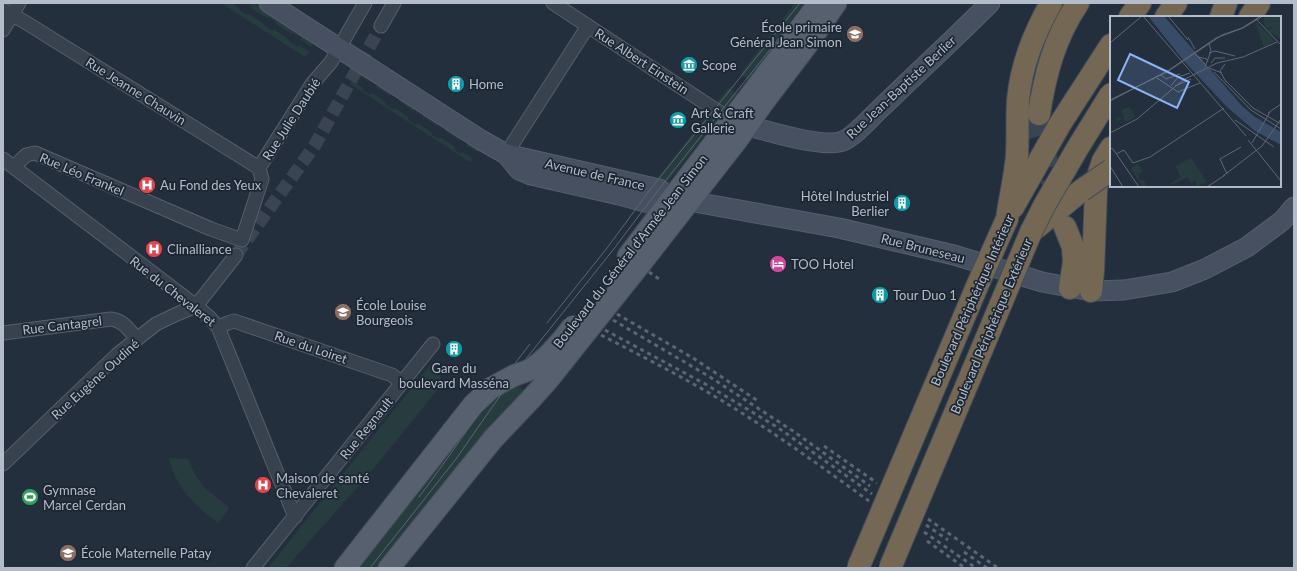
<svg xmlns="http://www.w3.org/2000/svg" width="1297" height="571" font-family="Lato,sans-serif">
	<rect width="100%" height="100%" fill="#242f3e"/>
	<g fill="#263c3f">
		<path d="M221 3H232L239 8V10L247 15 249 14 264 24V25L272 31 274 29 289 40V41L297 47 299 45 309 52 305 57Z"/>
		<path d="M247 3H254L314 41 311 47 301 40V38L293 33 292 34 276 24V22L269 17 267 18 251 8 252 6Z"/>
		<path d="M795 3H812L752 83 740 74Z"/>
		<path d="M358 71 479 149 477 152 467 146 468 143 460 139 459 140 445 131 446 129 438 124 437 126 423 117V114L415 109 413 111 399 101 400 99 392 94 390 96 376 87 377 85 369 79 368 81 357 74Z"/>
		<path d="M352 81 363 88 362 90 370 95 372 93 386 103 385 104 393 110 395 108 409 118 408 120 416 125 418 123 432 133 431 134 439 139 440 137 455 147 454 149 461 154 462 152 473 159 470 162 350 84Z"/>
		<path d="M729 87 737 94 727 107H726L716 103Z"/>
		<path d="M710 112 714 116 716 121 667 183 655 181Z"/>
		<path d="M430 365 440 377 443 383 370 473 286 568H268Z"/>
		<path d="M517 382 527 396 382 568H350L480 404Z"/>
		<path d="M169 458 188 459 196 476 205 488 228 507V510L218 523C196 507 175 487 169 458Z"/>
	</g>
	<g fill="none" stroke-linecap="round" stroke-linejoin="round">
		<path stroke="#3a4453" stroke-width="13" stroke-dasharray="13 6" stroke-linecap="butt" d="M236 255 315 145 381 26"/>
		<path stroke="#3a4453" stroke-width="22" stroke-dasharray="22 11" stroke-linecap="butt" d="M1039 114V132L1058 202"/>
		<defs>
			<g id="street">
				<path d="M553 3 731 120"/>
				<path d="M3 10 25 22 259 168"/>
				<path d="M381 26 394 3"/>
				<path d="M3 30 19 3"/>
				<path d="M506 154 588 26"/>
				<path d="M3 159 196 306 209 317 218 327 295 517"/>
				<path d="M14 167 26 155 35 153 211 229 242 240 262 179 259 168 312 84 331 62 365 3"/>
				<path d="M218 327 228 323 234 321 392 375 402 383"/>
				<path d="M3 333 111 319C123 320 130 331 137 339"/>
				<path d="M3 464 118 354 156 324 177 314 196 306 236 255"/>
				<path d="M253 568 433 344"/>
			</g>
			<g id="secondary">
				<path d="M269 3 481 140 506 154 519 170 531 175 619 195 648 203 672 200 689 201 839 228 954 255 1042 282 1091 291 1124 290 1172 282 1205 269 1247 247 1282 221 1294 207"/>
				<path d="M733 121C756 128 823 149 843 141 854 137 873 115 882 107 918 72 955 38 990 3"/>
				<path d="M506 154 659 189 672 200"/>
			</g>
			<g id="primary">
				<path d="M628 256 781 55 819 3"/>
				<path d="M642 262 738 139 763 103 807 45 836 3"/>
				<path d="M345 568 473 405 491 388 513 376"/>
				<path d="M389 568 493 439 530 400"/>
			</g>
			<g id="highway">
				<path d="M1130 17 1140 3"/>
				<path d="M1166 17 1176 3"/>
				<path d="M1221 17 1226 3"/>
				<path d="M1250 17 1259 3"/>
				<path d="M1039 114C1045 74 1055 37 1078 3"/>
				<path d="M1013 207 1060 124 1111 45"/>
				<path d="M1007 219C1010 198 1015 177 1017 156 1018 137 1017 119 1018 101 1021 65 1034 34 1051 3"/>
				<path d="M1065 227 1073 247 1074 262 1070 288"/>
				<path d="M1031 232 1082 190"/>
				<path d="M1091 291 1093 271 1096 190 1099 173 1103 161 1111 148"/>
			</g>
		</defs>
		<use href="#street" stroke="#565f6c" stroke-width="15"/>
		<use href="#secondary" stroke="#565f6c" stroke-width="21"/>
		<use href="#primary" stroke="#414a57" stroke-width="23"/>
		<use href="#highway" stroke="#434c59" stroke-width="24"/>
		<use href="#street" stroke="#38414e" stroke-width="13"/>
		<use href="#secondary" stroke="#465061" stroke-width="19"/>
		<use href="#primary" stroke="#56606e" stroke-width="21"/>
		<use href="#highway" stroke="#746855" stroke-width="22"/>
		<g stroke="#5a6575" stroke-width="1">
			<path d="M547 323 607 248 652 187 800 3"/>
			<path d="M419 497C457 447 491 393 530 344"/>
			<path d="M370 568 456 459 525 360 613 250 659 189 807 3"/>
		</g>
		<g stroke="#5a6575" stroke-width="3" stroke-dasharray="4 4" stroke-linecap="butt">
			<path d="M649 272 659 279"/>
			<path d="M617 314 693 358 758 401"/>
			<path d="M613 320 710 377 793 431 870 486"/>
			<path d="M605 330 707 385 777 427 872 494"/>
			<path d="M601 335C647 359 693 382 737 410 782 438 826 470 869 501"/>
			<path d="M824 446 877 483"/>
			<path d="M928 519 998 568"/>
			<path d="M926 525 948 540"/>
			<path d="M924 532 976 568"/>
			<path d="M927 541 965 568"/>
			<path d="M964 552 987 568"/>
		</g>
		<defs>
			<g id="primary-bridge">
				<path d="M513 376C519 373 526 372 531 369 548 358 561 342 573 326"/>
				<path d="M530 400 548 380 642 262"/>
			</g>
			<g id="highway-bridge">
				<path d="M1082 190 1111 170"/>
				<path d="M858 568 978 284 1007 219"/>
				<path d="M890 568 1031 232 1044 206 1077 149 1111 94"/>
			</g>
		</defs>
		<use href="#primary-bridge" stroke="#414a57" stroke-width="23" stroke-linecap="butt"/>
		<use href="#highway-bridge" stroke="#434c59" stroke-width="24" stroke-linecap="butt"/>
		<use href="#primary-bridge" stroke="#56606e" stroke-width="21"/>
		<use href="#highway-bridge" stroke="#746855" stroke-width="22"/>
	</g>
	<defs>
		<symbol id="school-disc" viewBox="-11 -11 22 22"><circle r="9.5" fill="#8d6e63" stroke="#1d2633"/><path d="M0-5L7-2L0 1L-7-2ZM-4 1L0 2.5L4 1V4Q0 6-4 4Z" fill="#fff"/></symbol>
		<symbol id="museum-disc" viewBox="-11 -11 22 22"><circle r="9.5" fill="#0f9aa8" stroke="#1d2633"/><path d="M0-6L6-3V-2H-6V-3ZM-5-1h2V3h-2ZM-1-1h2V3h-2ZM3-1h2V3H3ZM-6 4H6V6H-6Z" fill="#fff"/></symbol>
		<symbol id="building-disc" viewBox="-11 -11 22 22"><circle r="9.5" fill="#0f9aa8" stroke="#1d2633"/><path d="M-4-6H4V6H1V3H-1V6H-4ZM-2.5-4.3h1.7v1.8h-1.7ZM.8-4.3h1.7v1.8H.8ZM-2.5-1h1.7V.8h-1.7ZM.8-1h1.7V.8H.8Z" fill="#fff"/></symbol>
		<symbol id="hospital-disc" viewBox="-11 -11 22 22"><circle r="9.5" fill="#e0444e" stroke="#1d2633"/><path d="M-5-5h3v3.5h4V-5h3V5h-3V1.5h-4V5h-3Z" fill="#fff"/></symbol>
		<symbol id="hotel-disc" viewBox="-11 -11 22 22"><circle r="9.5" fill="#d1479c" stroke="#1d2633"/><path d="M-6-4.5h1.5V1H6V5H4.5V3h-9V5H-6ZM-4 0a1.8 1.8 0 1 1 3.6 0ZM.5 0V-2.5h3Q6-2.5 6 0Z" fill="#fff"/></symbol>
		<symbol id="stadium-disc" viewBox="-11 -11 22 22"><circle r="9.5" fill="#2e9e5b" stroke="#1d2633"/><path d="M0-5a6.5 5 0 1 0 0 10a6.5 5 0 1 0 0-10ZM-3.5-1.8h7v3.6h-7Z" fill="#fff"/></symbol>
	</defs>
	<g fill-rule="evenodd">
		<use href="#school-disc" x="845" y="24" width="20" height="20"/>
		<use href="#museum-disc" x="679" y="55" width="20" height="20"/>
		<use href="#building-disc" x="446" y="74" width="20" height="20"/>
		<use href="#museum-disc" x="668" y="110" width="20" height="20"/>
		<use href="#hospital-disc" x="137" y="175" width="20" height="20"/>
		<use href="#building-disc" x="892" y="193" width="20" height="20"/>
		<use href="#hospital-disc" x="144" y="239" width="20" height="20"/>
		<use href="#hotel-disc" x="768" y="254" width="20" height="20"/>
		<use href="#building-disc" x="870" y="285" width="20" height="20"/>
		<use href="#school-disc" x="333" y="302" width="20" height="20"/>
		<use href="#building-disc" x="444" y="339" width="20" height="20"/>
		<use href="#hospital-disc" x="253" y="475" width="20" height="20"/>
		<use href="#stadium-disc" x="20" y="487" width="20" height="20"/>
		<use href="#school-disc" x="58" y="543" width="20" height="20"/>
	</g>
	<g text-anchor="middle" stroke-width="3.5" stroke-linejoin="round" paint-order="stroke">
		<g font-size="13" fill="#b4bcc9" stroke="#1d2633" text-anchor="start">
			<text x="842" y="32" text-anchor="end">École primaire<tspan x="842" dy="15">Général Jean Simon</tspan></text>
			<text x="702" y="70">Scope</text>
			<text x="469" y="89">Home</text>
			<text x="691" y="118">Art &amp; Craft<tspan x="691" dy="15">Gallerie</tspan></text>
			<text x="160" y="190">Au Fond des Yeux</text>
			<text x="889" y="201" text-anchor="end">Hôtel Industriel<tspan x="889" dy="15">Berlier</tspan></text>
			<text x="167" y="254">Clinalliance</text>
			<text x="791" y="269">TOO Hotel</text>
			<text x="893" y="300">Tour Duo 1</text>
			<text x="356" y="310">École Louise<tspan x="356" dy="15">Bourgeois</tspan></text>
			<text x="454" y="373" text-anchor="middle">Gare du<tspan x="454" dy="15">boulevard Masséna</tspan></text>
			<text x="276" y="483">Maison de santé<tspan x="276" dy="15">Chevaleret</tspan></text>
			<text x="43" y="495">Gymnase<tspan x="43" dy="15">Marcel Cerdan</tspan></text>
			<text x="81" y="558">École Maternelle Patay</text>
		</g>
		<g font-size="13" fill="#b4bcc9" stroke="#1d2633">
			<text transform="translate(642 61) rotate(33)" y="5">Rue Albert Einstein</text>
			<text transform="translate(901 87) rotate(-43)" y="5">Rue Jean-Baptiste Berlier</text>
			<text transform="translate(136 91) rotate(32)" y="5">Rue Jeanne Chauvin</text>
			<text transform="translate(291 119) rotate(-57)" y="5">Rue Julie Daubié</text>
			<text transform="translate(82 174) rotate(23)" y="5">Rue Léo Frankel</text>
			<text transform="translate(595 174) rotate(13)" y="5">Avenue de France</text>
			<text transform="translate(923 248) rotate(14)" y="5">Rue Bruneseau</text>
			<text transform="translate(630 251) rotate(-52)" y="5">Boulevard du Général d'Armée Jean Simon</text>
			<text transform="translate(173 291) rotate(38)" y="5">Rue du Chevaleret</text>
			<text transform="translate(972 300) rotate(-66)" y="5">Boulevard Périphérique Intérieur</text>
			<text transform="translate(62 325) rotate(-7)" y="5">Rue Cantagrel</text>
			<text transform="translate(991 326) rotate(-67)" y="5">Boulevard Périphérique Extérieur</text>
			<text transform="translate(311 347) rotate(19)" y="5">Rue du Loiret</text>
			<text transform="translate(95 379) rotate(-42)" y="5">Rue Eugène Oudiné</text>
			<text transform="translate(366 428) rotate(-51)" y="5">Rue Regnault</text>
		</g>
	</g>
	<g transform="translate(1110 16)">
		<rect width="171" height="171" fill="#242f3e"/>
		<path d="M156 0H171V23L158 15 164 11 156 12 153 2ZM145 7H147L165 25 154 31ZM20 91 25 101 15 106 14 102 7 105 5 101 14 102 11 94ZM81 142 97 166 86 171V164L81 167 77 161 62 169 61 167 71 161 65 150ZM28 148 33 155 29 158V162L31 165 34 164 37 171H33L22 155V151Z" fill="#263c3f"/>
		<path d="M38 0H54L132 90 145 101 171 116V129L145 115 117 91 74 45Z" fill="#394c67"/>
		<path fill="none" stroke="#5e6776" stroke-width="1" d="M33 0 136 120M58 0 78 24M146 3 171 29M78 21 85 33M0 27 32 0M99 37 105 35 125 40M85 38 96 49M88 41 97 43 98 46M101 47 105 42H115M115 48 110 55 116 66M95 51 101 35 99 27M99 52 112 57M104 56 141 94 171 113M51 59 56 63 70 58M47 62 68 76 90 67M116 65 143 92 171 108M61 70 68 61 80 57M65 70 81 63M0 84 57 56 112 19 132 12 151 0M0 85 59 54 106 22 133 12 153 0M158 97 171 88M125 104 164 131M0 117 27 103 73 64 107 47 133 41 167 26M138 124 171 165M142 127 160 96M0 132 3 133 29 171M6 138 14 134 23 147 40 141 114 92M0 150 13 171M117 158 110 143 131 131M113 160 152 130 171 103M97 171 115 159"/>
		<path fill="#8ab4f8" fill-opacity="0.15" stroke="#8ab4f8" stroke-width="2" d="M20 38 79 66 67 92 8 64Z"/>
		<rect width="171" height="171" fill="none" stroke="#b4bcc9" stroke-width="2"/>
	</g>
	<rect width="1297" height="571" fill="none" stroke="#b4bcc9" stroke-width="8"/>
</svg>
